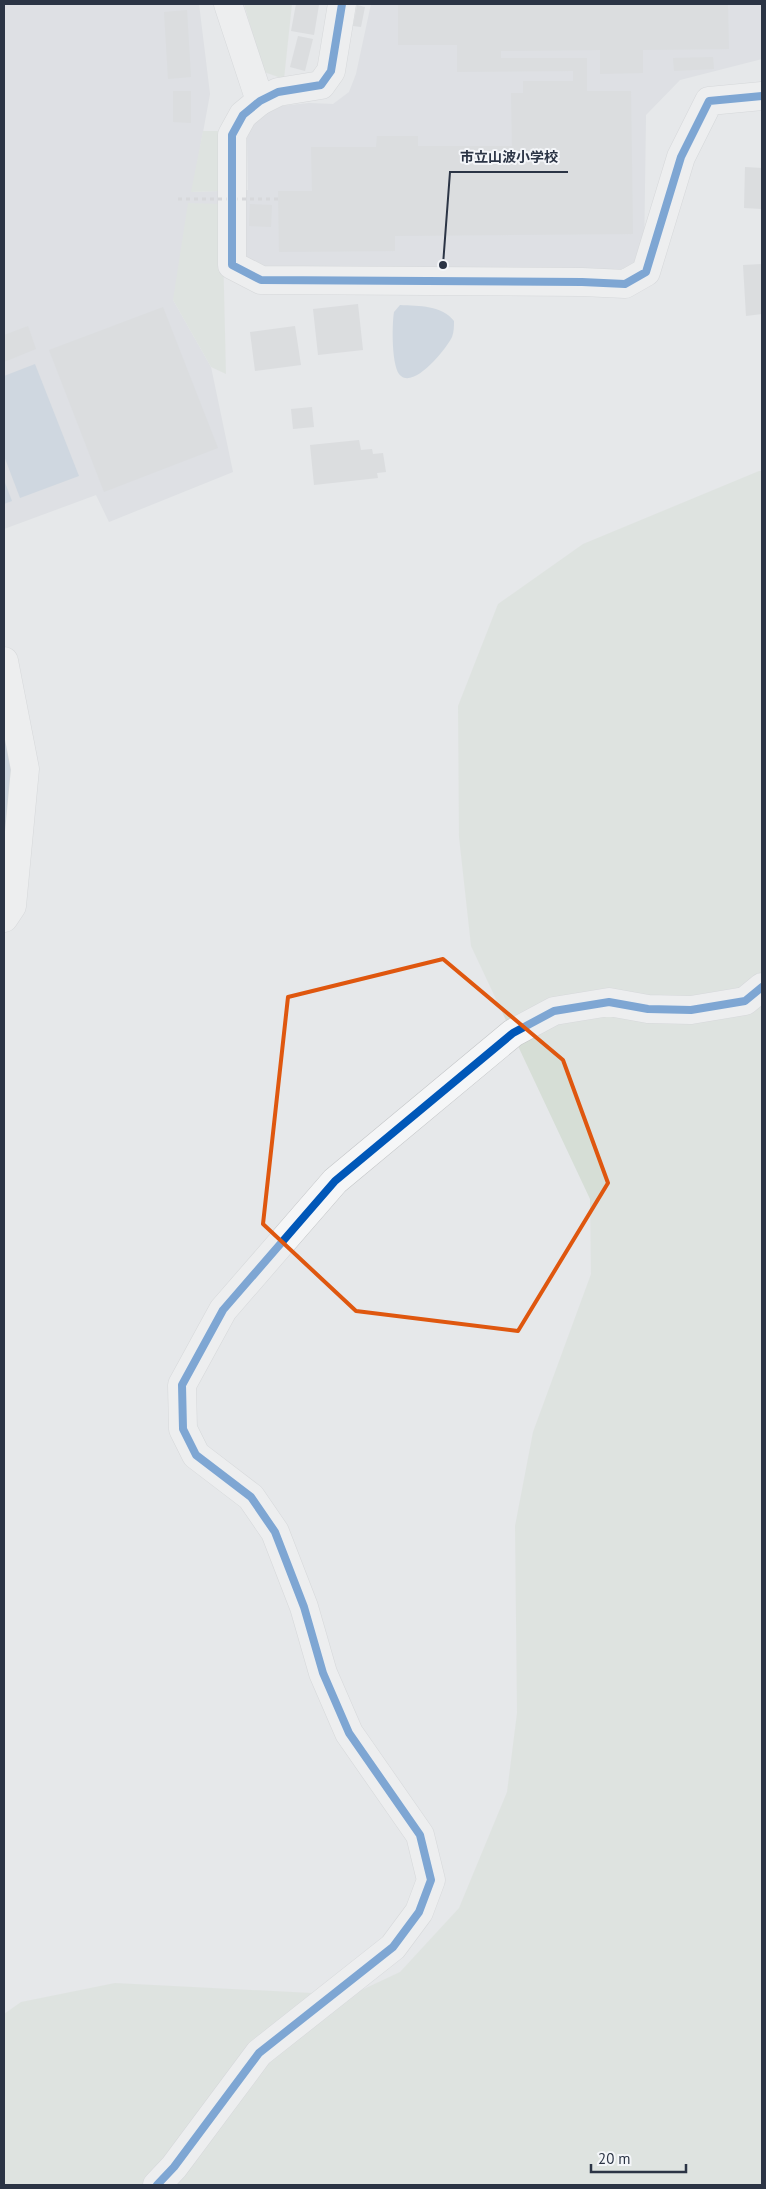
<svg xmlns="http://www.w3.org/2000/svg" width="766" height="2189" font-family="'PT Sans','Noto Sans JP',sans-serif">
	<rect width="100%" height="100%" fill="#e6e8ea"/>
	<path fill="#d4d7dd" d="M4 4H199L210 94 192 192 248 190 247 138 251 124 259 114 281 106 309 103 333 104 349 92 356 74 371 4H762V59L680 80 646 115 644 255 625 271H263L245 259 173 300 211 367 233 472 109 522 96 495 4 529Z"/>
	<g fill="#d6ded6">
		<path d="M244 4H292L284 79 264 72Z"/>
		<path d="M203 131H226L225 191 191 192Z"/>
		<path d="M188 203 222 204 226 374 211 367 173 300Z"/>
		<path d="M759 471H762V2185H4V2014L21 2002 115 1983 351 1995 400 1972 459 1908 507 1792 517 1713 515 1526 533 1432 591 1274 590 1199 471 946 459 837 458 706 498 604 583 544Z"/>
	</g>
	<g fill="#b4c4d5">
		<path d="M400 305C419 306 442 305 454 321 454 326 454 332 452 337 447 348 415 388 401 376 391 369 392 323 394 312Z"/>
		<path d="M35 364 79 476 20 498 4 456V376Z"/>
		<path d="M4 480 12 501 4 504Z"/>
	</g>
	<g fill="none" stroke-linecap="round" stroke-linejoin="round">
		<path stroke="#b4c4d5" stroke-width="56" d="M4 754 8 778 4 813"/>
	</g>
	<g fill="#ced0d3">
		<path d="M296 4 319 5 314 35 291 31Z"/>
		<path d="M398 4H728L729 49 643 50V73L600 74V50L501 51V58H587V91H631L633 234 395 236V251L279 252 278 191H312L311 147H376L377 136H418V146H512L511 93H523V81H573V71L457 72V45H398Z"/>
		<path d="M357 5 365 7 361 27 353 26Z"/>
		<path d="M187 10 191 77 168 79 164 12Z"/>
		<path d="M298 36 313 39 305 71 290 67Z"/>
		<path d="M713 57 714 69 674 71 673 58Z"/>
		<path d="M173 91H191V123L173 122Z"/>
		<path d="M745 167 762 168V209L744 208Z"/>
		<path d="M250 204 272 205 271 227 249 226Z"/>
		<path d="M762 264V314L746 316 743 265Z"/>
		<path d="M358 304 363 350 318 355 313 309Z"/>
		<path d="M163 307 218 448 104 492 49 350Z"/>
		<path d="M28 326 36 349 4 362V335Z"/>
		<path d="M295 326 301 365 255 371 250 332Z"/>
		<path d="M312 407 314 427 293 429 291 409Z"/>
		<path d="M359 440 361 450 372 449 373 454 383 453 386 472 377 473 378 478 314 485 310 445Z"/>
	</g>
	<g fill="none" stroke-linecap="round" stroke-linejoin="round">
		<defs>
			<g id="minor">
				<path d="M228 4 260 101"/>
				<path d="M342 4 331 71 321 85 278 92 260 101 243 115 232 135V265L261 280 582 282 625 284 646 272 681 157 709 101 762 96"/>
				<path d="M157 2185 174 2167 259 2053 393 1947 419 1912 431 1880 420 1835 349 1733 323 1673 304 1607 275 1532 251 1497 196 1455 183 1429 182 1385 223 1310 335 1181 513 1033 554 1011 609 1002 648 1009 691 1010 745 1001 762 987"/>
			</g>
			<path id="tertiary" d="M4 661 25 769 12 906 4 918"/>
		</defs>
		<use href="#minor" stroke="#c4c6c8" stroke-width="29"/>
		<use href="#tertiary" stroke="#c4c6c8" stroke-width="29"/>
		<use href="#minor" stroke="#f5f6f7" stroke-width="28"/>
		<use href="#tertiary" stroke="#f5f6f7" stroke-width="28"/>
		<path stroke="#c5c6ca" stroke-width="3" stroke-dasharray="4 4" stroke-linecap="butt" d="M178 199H278"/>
		<defs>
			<g id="cycleway">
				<path d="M342 4 331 71 321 85 278 92 260 101 243 115 232 135V265L261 280 582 282 625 284 646 272 681 157 709 101 762 96"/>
				<path d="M157 2185 174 2167 259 2053 393 1947 419 1912 431 1880 420 1835 349 1733 323 1673 304 1607 275 1532 251 1497 196 1455 183 1429 182 1385 223 1310 335 1181 513 1033 554 1011 609 1002 648 1009 691 1010 745 1001 762 987"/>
			</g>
		</defs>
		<use href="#cycleway" stroke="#f4f6f9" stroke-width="11"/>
		<use href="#cycleway" stroke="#0057b8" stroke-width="8"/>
	</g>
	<path d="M0 0H766V2189H0ZM443 959 563 1060 608 1183 518 1331 356 1311 263 1224 288 997Z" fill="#e6e8ea" fill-opacity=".55" fill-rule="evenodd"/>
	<path fill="none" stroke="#df570f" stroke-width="4" stroke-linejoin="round" d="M443 959 563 1060 608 1183 518 1331 356 1311 263 1224 288 997Z"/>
	<path fill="none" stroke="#2b3445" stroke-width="2" d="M443 265L450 172H568"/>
	<circle fill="#2b3445" stroke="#f4f6f9" stroke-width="2" cx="443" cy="265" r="5"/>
	<g font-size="14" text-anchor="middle" font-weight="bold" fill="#2b3445" stroke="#f4f6f9" stroke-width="4" stroke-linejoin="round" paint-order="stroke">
		<text x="509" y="162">市立山波小学校</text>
	</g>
	<rect width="766" height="2189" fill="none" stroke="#2b3445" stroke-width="10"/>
	<path d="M591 2164v8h95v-8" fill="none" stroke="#2b3445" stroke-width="2.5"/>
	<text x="598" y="2164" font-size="15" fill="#2b3445" stroke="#f4f6f9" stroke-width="4" paint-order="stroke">20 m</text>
</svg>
